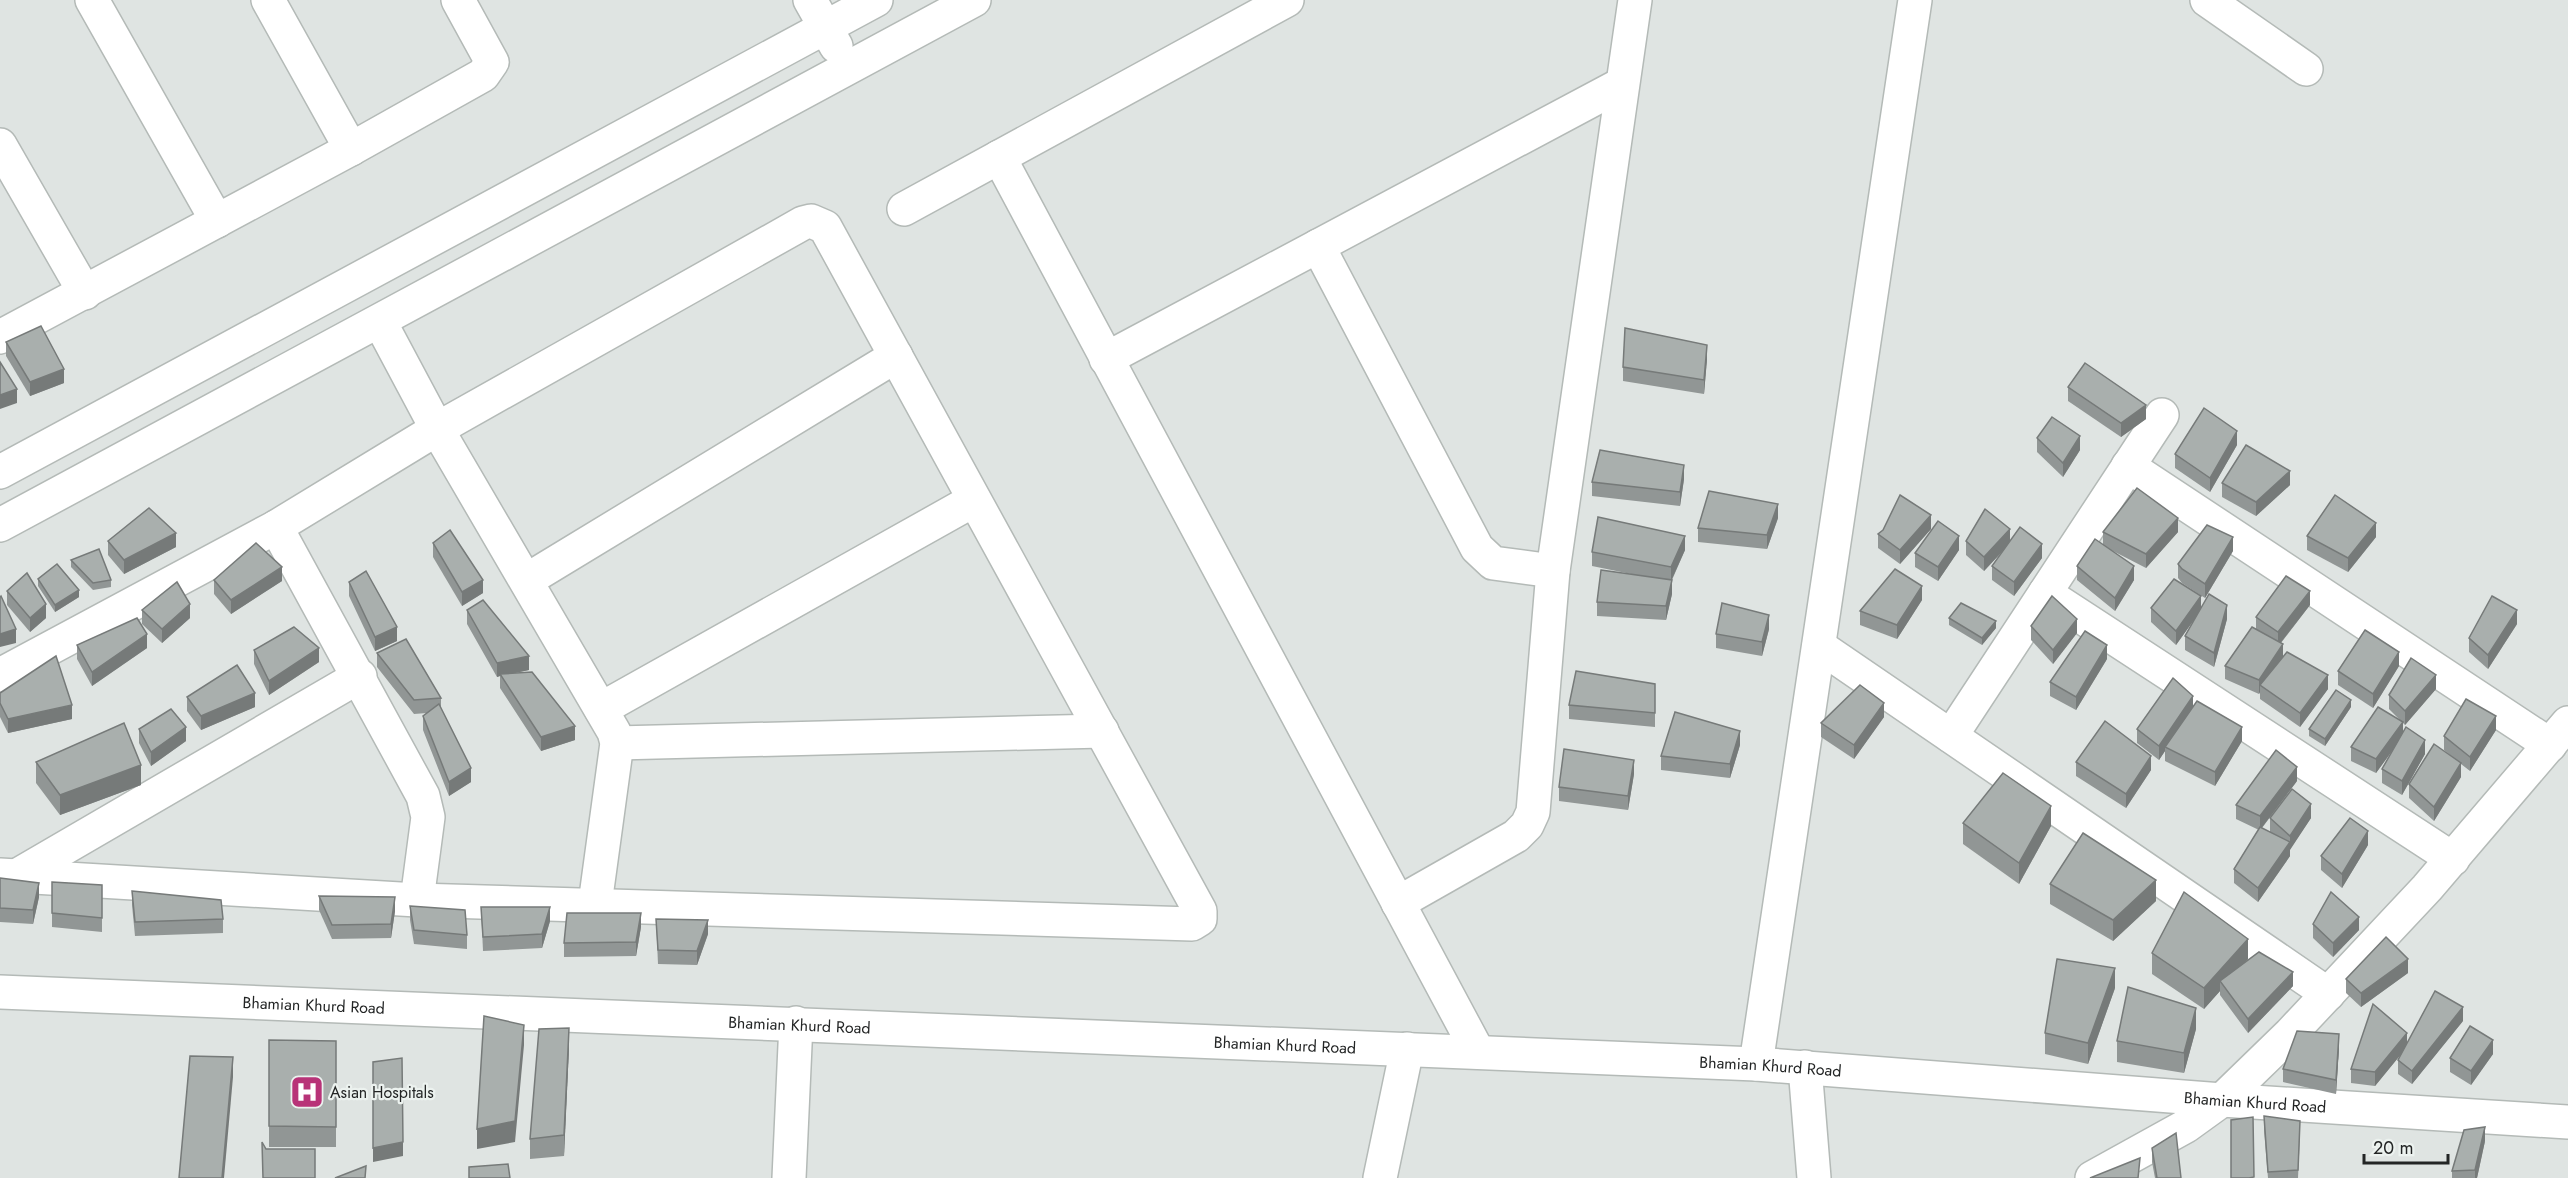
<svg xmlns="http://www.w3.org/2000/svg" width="2568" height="1178" font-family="Jost,sans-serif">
	<rect width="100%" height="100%" fill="#dfe4e2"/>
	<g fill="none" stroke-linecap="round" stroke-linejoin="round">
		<defs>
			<g id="minor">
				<path d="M92 0 217 221"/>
				<path d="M268 0 351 149"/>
				<path d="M810 0 836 46"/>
				<path d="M2207 0 2306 69"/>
				<path d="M0 145 85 293"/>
				<path d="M999 157 1478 1052"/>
				<path d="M904 209 1287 0"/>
				<path d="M1318 246 1477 548 1493 563 1553 571"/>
				<path d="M380 322 437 429 614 732 617 743 595 904"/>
				<path d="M0 337 351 149 483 75 492 62 458 0"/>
				<path d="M1106 359 1622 84"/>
				<path d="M2128 466 2550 745"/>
				<path d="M0 472 876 0"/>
				<path d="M0 525 974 0"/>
				<path d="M276 527 423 796 428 817 417 900"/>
				<path d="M527 580 896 356"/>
				<path d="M2045 593 2453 859"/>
				<path d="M1819 646 2328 994"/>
				<path d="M0 675 276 527 437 429 803 223 811 221 825 227 1200 911V919L1192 924 417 900 0 875"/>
				<path d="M601 709 974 500"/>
				<path d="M1951 736 2162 415"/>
				<path d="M617 743 1102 731"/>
				<path d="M18 875 360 676"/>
				<path d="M1398 903 1516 836 1527 825 1533 812 1553 571 1635 0"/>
				<path id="s1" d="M0 992 1756 1064 2222 1100 2568 1122"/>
				<path d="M1756 1064 1915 0"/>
				<path d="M1805 1067 1814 1178"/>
				<path d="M789 1178 796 1023"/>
				<path d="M1380 1178 1407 1049"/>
				<path d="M2092 1178 2186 1126 2222 1100 2290 1034 2427 888 2568 723"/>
			</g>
		</defs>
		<use href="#minor" stroke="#b4bab7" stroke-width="36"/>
		<use href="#minor" stroke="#fff" stroke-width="33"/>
	</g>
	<g fill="#919695">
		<path d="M6 342 64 383 30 396 6 356Z"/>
		<path d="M1707 359 1704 394 1623 381V367Z"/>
		<path d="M2068 387 2146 419 2121 437 2068 401Z"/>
		<path d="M2037 438 2080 450 2063 477 2037 452Z"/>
		<path d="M2237 445 2210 492 2175 468V454Z"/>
		<path d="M1684 479 1680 506 1592 496V482Z"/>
		<path d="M2222 483 2290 485 2256 516 2222 497Z"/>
		<path d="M1778 518 1767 549 1698 542V528Z"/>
		<path d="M1931 529 1900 564 1878 548V534Z"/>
		<path d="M2103 532H2178L2146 568 2111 550 2134 580 2115 611 2077 580V566L2103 544Z"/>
		<path d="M2307 536 2376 537 2348 572 2307 550Z"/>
		<path d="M108 541 176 547 124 574 108 555Z"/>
		<path d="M1966 541H2010L2042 558 2014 596 1992 580V566L2004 550 1984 571 1966 555Z"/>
		<path d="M433 543 483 593 462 606 433 557Z"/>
		<path d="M1685 550 1672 580V594L1666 620 1597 616V602L1636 575 1592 566V552Z"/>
		<path d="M1959 550 1938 581 1915 567V553Z"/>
		<path d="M2233 551 2205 598 2182 583 2178 578V564Z"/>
		<path d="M71 560 111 580V587L93 590 71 567Z"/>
		<path d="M38 579 79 597 55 612 38 586Z"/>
		<path d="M214 580 282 581 231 614 214 594Z"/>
		<path d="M349 582 397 641 375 651 349 596Z"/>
		<path d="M7 591 46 618 30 632 7 605Z"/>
		<path d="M1922 600 1897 639 1860 625V611Z"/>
		<path d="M2310 605 2281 643 2283 657 2328 689 2300 727 2260 699V692L2259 694 2225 679V666L2256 629V617Z"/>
		<path d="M2201 607 2227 619 2214 667 2185 650V636L2193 621 2176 645 2151 622V608Z"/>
		<path d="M142 610 190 618 162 643 142 624Z"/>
		<path d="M467 610 529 670 514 673 575 740 541 751 500 688V676L497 677 467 624Z"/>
		<path d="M1949 618 1996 628 1982 645 1949 625Z"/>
		<path d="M2517 624 2488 669 2469 652V638Z"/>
		<path d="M2031 626 2077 633 2053 664 2031 640Z"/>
		<path d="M1769 629 1762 656 1716 648V634Z"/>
		<path d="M77 645 147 648 92 686 77 659Z"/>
		<path d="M254 650 319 662 269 695 254 664Z"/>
		<path d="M377 653 441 698V708L471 782 449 796 423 730V716L427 713 414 714 377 667Z"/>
		<path d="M2107 659 2076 710 2050 696V682Z"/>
		<path d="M2399 666 2373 708 2338 685V671Z"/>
		<path d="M1655 684V727L1569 719V705Z"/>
		<path d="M2436 689 2405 725 2403 723V733L2425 754 2402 795 2382 783V769L2397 744 2376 773 2351 761V747L2400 720 2389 709V695Z"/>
		<path d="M0 693 72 719 8 733 0 717Z"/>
		<path d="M187 697 255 707 201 730 187 711Z"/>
		<path d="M2193 707 2242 741 2215 786 2165 761V751L2159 760 2137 743V729Z"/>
		<path d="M2351 707 2325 746 2309 736V729Z"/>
		<path d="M1884 717 1854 759 1821 737V723Z"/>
		<path d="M139 729 186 741 151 766 139 743Z"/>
		<path d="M2496 730 2470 771 2461 764V777L2434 821 2409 798V784L2455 759 2444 750V736Z"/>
		<path d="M1740 745 1730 778 1661 770V756Z"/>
		<path d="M36 762 141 785 60 815 36 783Z"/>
		<path d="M2076 762 2151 770 2126 808 2076 776Z"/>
		<path d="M1634 774 1628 810 1559 801V787Z"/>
		<path d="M2297 781 2262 828 2270 832V818H2311L2290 849V856L2258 902 2234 883V869L2259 830 2236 819V805Z"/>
		<path d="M1963 823 2051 826 2019 884 1963 844Z"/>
		<path d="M2368 845 2342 888 2321 870V856Z"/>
		<path d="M0 878 39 897 33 924 0 922Z"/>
		<path d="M52 882 102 885V932L52 927Z"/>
		<path d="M2050 884 2156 901 2113 941 2050 904Z"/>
		<path d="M132 891 223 919V933L135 936 132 905Z"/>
		<path d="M319 896 395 911 391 938 332 939 319 910Z"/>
		<path d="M410 906 467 935V949L414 944 410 920Z"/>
		<path d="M481 907 550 921 542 948 483 951Z"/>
		<path d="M656 919 708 934 697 965 658 964Z"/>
		<path d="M2313 924 2359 930 2333 957 2313 938Z"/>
		<path d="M641 927 636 956 564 957V943Z"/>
		<path d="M2152 953 2248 959 2245 962 2293 986 2248 1033 2220 995V991L2204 1009 2152 974Z"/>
		<path d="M2408 973 2361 1007 2346 993V979Z"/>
		<path d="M2115 988 2088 1064 2045 1054V1033Z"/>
		<path d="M2463 1021 2412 1084 2398 1074V1060L2401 1054 2375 1086 2351 1083V1069Z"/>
		<path d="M2196 1029 2184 1073 2117 1062V1041Z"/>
		<path d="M269 1040 336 1041V1147H269Z"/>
		<path d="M569 1048 564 1156 530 1159V1139Z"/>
		<path d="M2339 1048 2336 1094 2283 1082V1069Z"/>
		<path d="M2493 1054 2471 1085 2450 1072V1058Z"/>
		<path d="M2264 1116 2300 1135 2298 1178H2268L2264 1130Z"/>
		<path d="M2485 1141 2477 1178H2452V1171Z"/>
		<path d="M2152 1148 2181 1178H2155L2152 1162Z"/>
	</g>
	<g fill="#767a79">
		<path d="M1707 345V359L1704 394V380Z"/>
		<path d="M64 369V383L30 396V382Z"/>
		<path d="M17 389V403L0 409V395Z"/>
		<path d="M2146 405V419L2121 437V423Z"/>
		<path d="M2237 431V445L2210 492V478Z"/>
		<path d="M2080 436V450L2063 477V463Z"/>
		<path d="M1684 465V479L1680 506V492Z"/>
		<path d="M2290 471V485L2256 516V502Z"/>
		<path d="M1778 504V518L1767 549V535Z"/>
		<path d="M1931 515V529L1900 564V550Z"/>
		<path d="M2178 518V532L2146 568V554Z"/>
		<path d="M2376 523V537L2348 572V558Z"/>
		<path d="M2010 529V543L1984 571V557Z"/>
		<path d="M176 533V547L124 574V560Z"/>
		<path d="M1685 536V550L1671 581V567Z"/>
		<path d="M1959 536V550L1938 581V567Z"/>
		<path d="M2233 537V551L2205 598V584Z"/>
		<path d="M2042 544V558L2014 596V582Z"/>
		<path d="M2134 566V580L2115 611V598Z"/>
		<path d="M282 567V581L231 614V600Z"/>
		<path d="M483 580V593L462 606V592Z"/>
		<path d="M1672 580V594L1666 620V606Z"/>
		<path d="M1922 586V600L1897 639V625Z"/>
		<path d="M79 590V597L55 612V605Z"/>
		<path d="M2310 591V605L2278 646V632Z"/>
		<path d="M2201 596V610L2176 645V631Z"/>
		<path d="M46 604V618L30 632V618Z"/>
		<path d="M190 604V618L162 643V629Z"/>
		<path d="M2227 605V619L2214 667V653Z"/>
		<path d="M2517 610V624L2488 669V655Z"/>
		<path d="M1769 615V629L1762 656V642Z"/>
		<path d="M2077 619V633L2053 664V650Z"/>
		<path d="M1996 621V628L1982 645V638Z"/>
		<path d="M397 627V641L375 651V637Z"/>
		<path d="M16 629V643L0 647V634Z"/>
		<path d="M147 634V648L92 686V672Z"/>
		<path d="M2283 644V658L2260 685V692L2259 694V680Z"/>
		<path d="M2107 645V659L2076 710V697Z"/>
		<path d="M319 648V662L269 695V681Z"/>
		<path d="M2399 652V666L2373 708V694Z"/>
		<path d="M529 656V670L501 676 500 674V676L497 677V663Z"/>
		<path d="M2328 675V689L2300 727V713Z"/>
		<path d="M2436 675V689L2405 725V711Z"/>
		<path d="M255 693V707L201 730V716Z"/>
		<path d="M2193 696V710L2165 747V751L2159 760V746Z"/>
		<path d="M2351 700V707L2325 746V739Z"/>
		<path d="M1884 703V717L1854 759V745Z"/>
		<path d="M72 705V719L8 733V719Z"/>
		<path d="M2496 716V730L2470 771V757Z"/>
		<path d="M2403 722V736L2376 773V759Z"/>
		<path d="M575 726V740L541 751V737Z"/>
		<path d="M186 727V741L151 766V752Z"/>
		<path d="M2242 727V741L2215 786V772Z"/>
		<path d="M1740 731V745L1730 778V764Z"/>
		<path d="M2425 740V754L2402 795V781Z"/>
		<path d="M2151 756V770L2126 808V794Z"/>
		<path d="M1634 760V774L1628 810V796Z"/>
		<path d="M2461 763V777L2434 821V807Z"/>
		<path d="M141 765V785L60 815V795Z"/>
		<path d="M2297 767V781L2260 830V816Z"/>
		<path d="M471 768V782L449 796V782Z"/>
		<path d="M2311 804V818L2290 850V836Z"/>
		<path d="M2051 806V826L2019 884V863Z"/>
		<path d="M2368 831V845L2342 888V874Z"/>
		<path d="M2290 842V856L2258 902V888Z"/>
		<path d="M2156 880V901L2113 941V920Z"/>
		<path d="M39 883V897L33 924V910Z"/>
		<path d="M395 897V911L391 938V924Z"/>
		<path d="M550 907V921L542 948V934Z"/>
		<path d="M641 913V927L636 956V942Z"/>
		<path d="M2359 917V930L2333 957V943Z"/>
		<path d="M708 920V934L697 965V951Z"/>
		<path d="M2248 939V959L2224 986 2220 981V991L2204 1009V988Z"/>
		<path d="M2408 959V973L2361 1007V993Z"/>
		<path d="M2115 968V988L2088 1064V1043Z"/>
		<path d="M2293 972V986L2248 1033V1019Z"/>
		<path d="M2463 1007V1021L2412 1084V1071Z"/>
		<path d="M2196 1008V1029L2184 1073V1053Z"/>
		<path d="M524 1025V1045L515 1142 477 1149V1129Z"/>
		<path d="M569 1028V1048L564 1156V1135Z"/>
		<path d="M2407 1033V1047L2375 1086V1072Z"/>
		<path d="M2339 1034V1048L2336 1094V1080Z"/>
		<path d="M2493 1040V1054L2471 1085V1071Z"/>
		<path d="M233 1057V1077L224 1178H222Z"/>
		<path d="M2485 1127V1141L2477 1178H2475V1170Z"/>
		<path d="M403 1142V1156L373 1162V1148Z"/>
	</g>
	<g fill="#a9afad" stroke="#767a79" stroke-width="1.5">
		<path d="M41 326 64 369 30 382 6 342Z"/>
		<path d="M1625 328 1707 345 1704 380 1623 367Z"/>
		<path d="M0 362 17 389 0 395Z"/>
		<path d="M2085 363 2146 405 2121 423 2068 387Z"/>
		<path d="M2204 408 2237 431 2210 478 2175 454Z"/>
		<path d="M2052 417 2080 436 2063 463 2037 438Z"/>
		<path d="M2246 445 2290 471 2256 502 2222 483Z"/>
		<path d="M1600 450 1684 465 1680 492 1592 482Z"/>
		<path d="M2137 488 2178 518 2146 554 2103 532Z"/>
		<path d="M1709 491 1778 504 1767 535 1698 528Z"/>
		<path d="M1900 495 1931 515 1900 550 1878 534 1883 530Z"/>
		<path d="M2335 495 2376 523 2348 558 2307 536Z"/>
		<path d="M149 508 176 533 124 560 108 541Z"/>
		<path d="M1985 509 2010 529 1984 557 1966 541Z"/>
		<path d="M1598 517 1685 536 1671 567 1592 552Z"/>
		<path d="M1938 521 1959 536 1938 567 1915 553Z"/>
		<path d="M2207 525 2233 537 2205 584 2182 569 2178 564Z"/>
		<path d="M2020 527 2042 544 2014 582 1992 566Z"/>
		<path d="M450 530 483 580 462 592 433 543Z"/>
		<path d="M2095 539 2134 566 2115 598 2077 566Z"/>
		<path d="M256 543 282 567 231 600 214 580Z"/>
		<path d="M99 549 111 580 93 583 71 560Z"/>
		<path d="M57 564 79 590 55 605 38 579Z"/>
		<path d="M1895 569 1922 586 1897 625 1860 611Z"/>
		<path d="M1601 570 1672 580 1666 606 1597 602Z"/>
		<path d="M366 571 397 627 375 637 349 582Z"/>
		<path d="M27 573 46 604 30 618 7 591Z"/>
		<path d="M2286 576 2310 591 2278 632 2256 617Z"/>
		<path d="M2174 579 2201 596 2176 631 2151 608Z"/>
		<path d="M177 582 190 604 162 629 142 610Z"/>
		<path d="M2209 594 2227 605 2214 653 2185 636Z"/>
		<path d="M1 596 16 629 0 634V597Z"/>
		<path d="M2052 596 2077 619 2053 650 2031 626Z"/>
		<path d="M2492 596 2517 610 2488 655 2469 638Z"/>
		<path d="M483 600 529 656 497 663 467 610Z"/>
		<path d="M1722 603 1769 615 1762 642 1716 634Z"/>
		<path d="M1961 603 1996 621 1982 638 1949 618Z"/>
		<path d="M137 618 147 634 92 672 77 645Z"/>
		<path d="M294 627 319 648 269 681 254 650Z"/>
		<path d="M2252 627 2283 644 2259 680 2225 666Z"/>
		<path d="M2365 630 2399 652 2373 694 2338 671Z"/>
		<path d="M2085 631 2107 645 2076 697 2050 682Z"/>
		<path d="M406 639 441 698 414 700 377 653Z"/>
		<path d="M2287 652 2328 675 2300 713 2260 685Z"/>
		<path d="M56 656 72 705 8 719 0 703V693Z"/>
		<path d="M2411 658 2436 675 2405 711 2389 695Z"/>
		<path d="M237 665 255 693 201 716 187 697Z"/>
		<path d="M1576 671 1655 684V713L1569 705Z"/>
		<path d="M532 672 575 726 541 737 500 674Z"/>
		<path d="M2173 678 2193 696 2159 746 2137 729Z"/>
		<path d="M1860 685 1884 703 1854 745 1821 723Z"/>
		<path d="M2336 690 2351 700 2325 739 2309 729Z"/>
		<path d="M2466 699 2496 716 2470 757 2444 736Z"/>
		<path d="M2197 701 2242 727 2215 772 2165 747Z"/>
		<path d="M439 704 471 768 449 782 423 716Z"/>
		<path d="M2378 707 2403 722 2376 759 2351 747Z"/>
		<path d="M171 709 186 727 151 752 139 729Z"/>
		<path d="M1675 712 1740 731 1730 764 1661 756Z"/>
		<path d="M2105 721 2151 756 2126 794 2076 762Z"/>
		<path d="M124 723 141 765 60 795 36 762Z"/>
		<path d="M2406 727 2425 740 2402 781 2382 769Z"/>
		<path d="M2434 744 2461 763 2434 807 2409 784Z"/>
		<path d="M1564 749 1634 760 1628 796 1559 787Z"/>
		<path d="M2276 750 2297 767 2260 816 2236 805Z"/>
		<path d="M2003 773 2051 806 2019 863 1963 823Z"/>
		<path d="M2292 789 2311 804 2290 836 2270 818Z"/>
		<path d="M2350 818 2368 831 2342 874 2321 856Z"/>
		<path d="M2260 827 2290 842 2258 888 2234 869Z"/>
		<path d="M2083 833 2156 880 2113 920 2050 884Z"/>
		<path d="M0 878 39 883 33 910 0 908Z"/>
		<path d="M52 882 102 885V918L52 913Z"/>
		<path d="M132 891 221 900 223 919 135 922Z"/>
		<path d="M2184 892 2248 939 2204 988 2152 953Z"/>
		<path d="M2331 892 2359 917 2333 943 2313 924Z"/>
		<path d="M319 896 395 897 391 924 332 925Z"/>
		<path d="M410 906 465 910 467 935 414 930Z"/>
		<path d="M481 907H550L542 934 483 937Z"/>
		<path d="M567 913H641L636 942 564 943Z"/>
		<path d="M656 919 708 920 697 951 658 950Z"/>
		<path d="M2386 937 2408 959 2361 993 2346 979Z"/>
		<path d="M2259 952 2293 972 2248 1019 2220 981Z"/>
		<path d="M2057 959 2115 968 2088 1043 2045 1033Z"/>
		<path d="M2128 987 2196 1008 2184 1053 2117 1041Z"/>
		<path d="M2435 991 2463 1007 2412 1071 2398 1060Z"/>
		<path d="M2373 1004 2407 1033 2375 1072 2351 1069Z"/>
		<path d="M484 1016 524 1025 515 1121 477 1129Z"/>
		<path d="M2470 1026 2493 1040 2471 1071 2450 1058Z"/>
		<path d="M569 1028 564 1135 530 1139 539 1029Z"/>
		<path d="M2297 1031 2339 1034 2336 1080 2283 1069Z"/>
		<path d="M269 1040 336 1041V1127L269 1126Z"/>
		<path d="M190 1056 233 1057 222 1178H179Z"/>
		<path d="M402 1058 403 1142 373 1148V1062Z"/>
		<path d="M2264 1116 2300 1121 2298 1170 2268 1172Z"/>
		<path d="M2253 1117 2254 1177 2249 1178H2231V1120Z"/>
		<path d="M2485 1127 2475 1170 2452 1171 2464 1130Z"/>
		<path d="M2176 1133 2181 1178H2157L2152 1148Z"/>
		<path d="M262 1142 266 1149H315V1178H263Z"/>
		<path d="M2140 1158 2138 1178H2090Z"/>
		<path d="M508 1164 510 1178H469V1167Z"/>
		<path d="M366 1166 365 1178H335Z"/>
	</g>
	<defs>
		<symbol id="hospital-square" viewBox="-11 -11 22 22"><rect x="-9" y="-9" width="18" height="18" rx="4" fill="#b83378" stroke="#ecf2ef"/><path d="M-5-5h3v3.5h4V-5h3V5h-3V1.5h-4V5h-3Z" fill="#fff"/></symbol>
	</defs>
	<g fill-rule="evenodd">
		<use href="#hospital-square" x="288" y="1073" width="38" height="38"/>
	</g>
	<g text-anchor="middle" stroke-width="4.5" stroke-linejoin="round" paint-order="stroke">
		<g font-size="16" fill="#232525" stroke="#ecf2ef">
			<text dy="6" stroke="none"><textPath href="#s1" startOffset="314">Bhamian Khurd Road</textPath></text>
			<text dy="6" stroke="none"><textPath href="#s1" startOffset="800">Bhamian Khurd Road</textPath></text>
			<text dy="6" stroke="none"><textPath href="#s1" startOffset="1286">Bhamian Khurd Road</textPath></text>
			<text dy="6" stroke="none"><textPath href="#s1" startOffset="1772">Bhamian Khurd Road</textPath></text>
			<text dy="6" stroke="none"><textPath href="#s1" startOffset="2258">Bhamian Khurd Road</textPath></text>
		</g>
		<g font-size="16" fill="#232525" stroke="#ecf2ef" text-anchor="start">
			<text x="330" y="1098">Asian Hospitals</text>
		</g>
	</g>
	<path d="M2364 1154v9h84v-9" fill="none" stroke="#232525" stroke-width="3"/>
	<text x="2373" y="1154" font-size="18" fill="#232525" stroke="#ecf2ef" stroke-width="4.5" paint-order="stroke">20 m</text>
</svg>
